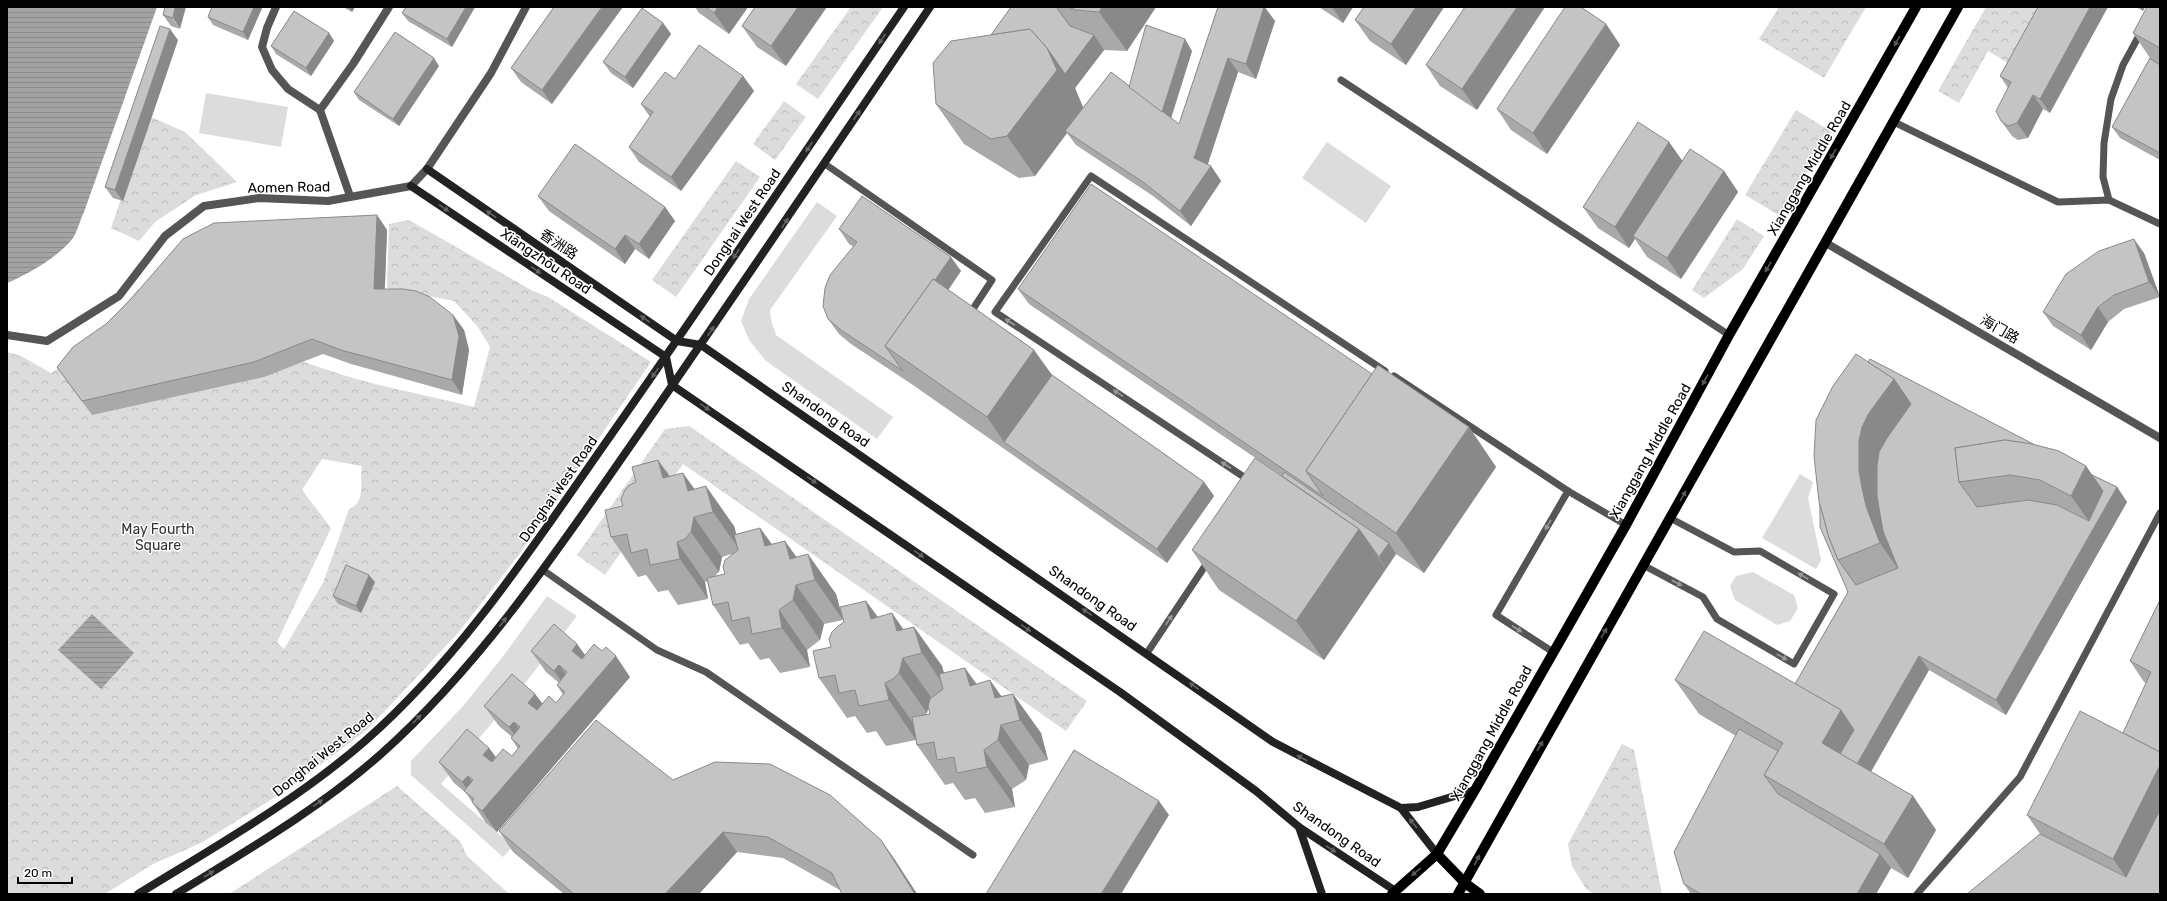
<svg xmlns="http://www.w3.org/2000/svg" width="2167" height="901" font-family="Rubik,'Noto Sans SC',sans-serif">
	<defs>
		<pattern id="forest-crowns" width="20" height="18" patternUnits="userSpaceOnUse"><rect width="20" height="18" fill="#dcdcdc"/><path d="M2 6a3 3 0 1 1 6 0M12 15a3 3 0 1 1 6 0" fill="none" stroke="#bbb"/></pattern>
		<pattern id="water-rules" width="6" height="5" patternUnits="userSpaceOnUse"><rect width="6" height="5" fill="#a3a3a3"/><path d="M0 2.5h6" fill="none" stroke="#8b8b8b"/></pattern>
	</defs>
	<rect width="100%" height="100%" fill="#fff"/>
	<g fill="#dcdcdc">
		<path d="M206 93 288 107 281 147 199 133Z"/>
		<path d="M1327 142 1391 186 1366 223 1302 178Z"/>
		<path d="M817 202 837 216 770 310 771 320 776 335 893 417 877 439 766 361 749 340 741 321 749 299Z"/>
		<path d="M1800 474 1813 482 1808 498 1821 560 1816 569 1762 538Z"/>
		<path d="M1753 572 1794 595 1798 608 1790 621 1777 625 1735 600 1730 586 1736 576Z"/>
		<path d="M547 596 577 616 526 682 441 784 513 846 503 857 411 775V761L463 706 501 659Z"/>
	</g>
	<g fill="url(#forest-crowns)" fill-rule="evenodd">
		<path d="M851 7H883L818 99 796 84Z"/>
		<path d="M1779 7H1866L1824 78 1759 39Z"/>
		<path d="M1986 7H2039L2008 63 1988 51 1959 103 1938 91Z"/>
		<path d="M784 101 806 117 775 160 753 144Z"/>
		<path d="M1796 110 1832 132 1780 216 1745 195Z"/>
		<path d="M149 116 185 132 237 182 196 195 155 222 139 241 111 228Z"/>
		<path d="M736 161 760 177 676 297 652 280Z"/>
		<path d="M1737 219 1764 236 1743 269 1704 298 1692 290Z"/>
		<path d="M409 220 531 290 548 297 651 362 518 556 458 633 368 729 287 790 201 843 153 864 105 894H7V352L21 356 51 373 85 350 138 289C203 326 273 352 343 375 386 388 431 396 474 407L490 347 478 327 454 301 387 288 389 224ZM322 459 362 466C359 481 367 502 349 509L323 583 284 649 277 642 331 528 302 490Z"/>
		<path d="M689 426 1087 701 1066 731 683 464 605 575 577 555 665 429Z"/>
		<path d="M1622 744 1634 750 1662 894H1594L1586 889 1572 866 1568 844Z"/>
		<path d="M397 786 460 841 467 856 509 894H229Z"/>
	</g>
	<g fill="url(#water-rules)">
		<path d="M7 7H157L84 212C80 220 78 230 73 238 60 256 27 275 7 283Z"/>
		<path d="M92 614 134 653 101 689 58 650Z"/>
	</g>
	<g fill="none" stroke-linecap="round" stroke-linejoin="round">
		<g stroke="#555" stroke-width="7">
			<path d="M1341 80 1729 335"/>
			<path d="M1894 122 2058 202 2109 200 2160 224"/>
			<path d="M825 164 992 280 969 315"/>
			<path d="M2109 200 2103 177 2104 143 2111 99 2123 65 2141 32"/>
			<path d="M1394 376 1568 491 1626 525"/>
			<path d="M1250 481 995 312 1091 176 1385 371"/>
			<path d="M1643 565 1703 597 1717 619 1794 664 1834 594 1760 551 1734 552 1670 518"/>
			<path d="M543 570 657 650 706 672 973 855"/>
			<path d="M1553 652 1496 615 1568 491"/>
			<path d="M1147 653 1209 560"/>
			<path d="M1917 894 2020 777 2160 513"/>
		</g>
		<g stroke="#555" stroke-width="8">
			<path d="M276 7 267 28 262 47 272 70 288 89 320 110"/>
			<path d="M350 196 320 110 353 64 389 7"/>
			<path d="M1826 243 2160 438"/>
			<path d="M7 335 47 341 119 296 165 236 204 206 259 198 328 201 411 186 427 169 491 73 526 7"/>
		</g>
		<g stroke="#222" stroke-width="8">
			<path d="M427 169 677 341 701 345 1273 742 1401 808 1437 854"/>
			<path d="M411 186 666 357 672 385 1120 692 1256 791 1299 827 1394 890"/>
			<path d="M1401 808 1418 807 1475 790"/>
			<path d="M1299 827 1322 894"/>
			<path d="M138 894C216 846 296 801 365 741 461 657 532 548 604 445 706 300 804 153 904 7"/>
			<path d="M176 894C246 851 319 809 381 754 484 662 561 545 640 432 738 291 834 149 930 7"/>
		</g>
		<g stroke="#000" stroke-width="10">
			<path d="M1437 854 1465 883 1480 894"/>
			<path d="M1392 894 1437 854 1475 790 1626 525 1729 335 1916 7"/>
			<path d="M1458 894 1958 7"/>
		</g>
	</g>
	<g fill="#a9a9a9" fill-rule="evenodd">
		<path d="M165 7 180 29 171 26 163 15Z"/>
		<path d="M212 7H262V8L248 40 213 25 208 17Z"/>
		<path d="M343 7H355L352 12Z"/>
		<path d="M475 7 452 47 408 21 402 13Z"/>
		<path d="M554 7 552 104 521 82 511 68Z"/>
		<path d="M695 7H748L729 34 699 13Z"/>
		<path d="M755 7 786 66 757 47 742 26Z"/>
		<path d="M1011 7H1156L1127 51 1104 50 1075 88 1083 107 1129 87 1192 51 1171 119 1179 124 1218 7H1265L1275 21 1256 79 1238 72 1207 164 1211 166 1221 181 1191 226 1153 196 1076 145 1067 133 1035 176 1019 178 964 144 936 104 991 35Z"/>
		<path d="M1319 7H1353L1343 23Z"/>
		<path d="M1364 7H1444L1406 65 1370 41 1355 20Z"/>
		<path d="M1465 7 1477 110 1440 86 1426 65Z"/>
		<path d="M2038 7 2050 113 2043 109 2028 138 2018 140 2012 136 2001 121 2008 88 2000 76Z"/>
		<path d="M2136 7H2145L2143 11Z"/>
		<path d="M2160 7V160L2120 138 2112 127 2150 58 2133 33Z"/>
		<path d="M663 23 671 34 633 88 611 73 603 62Z"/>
		<path d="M1606 24 1620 45 1547 154 1511 130 1497 109Z"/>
		<path d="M329 33 334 41 311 76 276 54 271 46Z"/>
		<path d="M178 40 123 201 113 198 105 187Z"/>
		<path d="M439 66 399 126 359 100 354 92Z"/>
		<path d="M743 76 754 91 681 191 639 162 629 147 650 117 641 104Z"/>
		<path d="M1669 142 1682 161 1724 171 1738 192 1681 279 1647 257 1635 239 1629 248 1598 228 1583 207Z"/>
		<path d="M538 196 665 207 675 221 649 259 635 249 625 264 549 211Z"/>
		<path d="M377 215 387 230 385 289 453 315 464 330 469 350 462 395 351 364 323 354 264 377 92 415 57 367 106 324Z"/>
		<path d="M839 229 961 271 948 290 1034 350 1052 375 1204 482 1214 496 1167 563 913 385 851 344 839 334 828 319 854 247 849 244Z"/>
		<path d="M2144 253 2160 297 2124 309 2108 322 2091 350 2053 326 2043 312Z"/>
		<path d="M1018 289 1372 374 1469 427 1496 467 1424 573 1396 554 1324 660 1219 590 1192 550 1282 476 1029 304Z"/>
		<path d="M1868 362 2035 445 2086 466 2092 475 2117 487 2127 502 2006 715 1929 670 1871 772 1913 796 1936 830 1908 878 1891 868 1876 894H1691L1684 884 1736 736 1699 714 1675 680 1795 684 1848 592 1820 505Z"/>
		<path d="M670 476 695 489 734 526 736 534 760 528 772 544 797 557 836 594 843 620 824 624 820 640 807 650 810 667 780 673 769 658 760 660 748 643 740 645 713 605 707 581 705 582 708 599 678 605 668 590 658 592 646 575 638 577 611 537 623 506ZM732 554 725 574 715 576 719 572 722 557Z"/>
		<path d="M375 582 361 613 338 604 333 596Z"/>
		<path d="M2160 600V894L2040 834 2027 815 2123 733 2146 683 2144 682 2130 661Z"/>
		<path d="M866 601 878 617 903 630 914 627 942 666 944 673 965 668 976 684 1002 696 1013 694 1041 733 1048 760 1029 765 1026 780 1012 789 1015 807 985 813 975 798 965 800 953 783 945 785 917 745 916 740 886 746 876 731 867 733 855 716 847 718 819 678 831 647 844 622ZM931 697H934L929 703ZM928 707 930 714 925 715 927 713Z"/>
		<path d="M577 644 585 655 630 677 497 832 486 823 466 793 454 783 439 762 489 748 496 757 512 756 518 749 511 738 512 737 499 726 484 706 535 694 543 704 556 703 563 695 557 685 559 683 546 672 531 651Z"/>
		<path d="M673 780 881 840 895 860 917 894H842L840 890 783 858 737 852 699 894H564L513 852 499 831Z"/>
	</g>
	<g fill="#898989">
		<path d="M175 7H186L180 29 173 18Z"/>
		<path d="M254 7H262V8L248 40 243 32Z"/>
		<path d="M348 7H355L352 12Z"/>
		<path d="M466 7H475L452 47 447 39Z"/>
		<path d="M602 7H623L552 104 542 90Z"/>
		<path d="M718 7H748L729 34 714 13Z"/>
		<path d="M798 7H827L786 66 771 46Z"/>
		<path d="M1102 7H1156L1127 51 1099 12Z"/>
		<path d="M1264 7 1275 21 1256 79 1246 64Z"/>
		<path d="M1332 7H1353L1343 23Z"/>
		<path d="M1416 7H1444L1406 65 1391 44Z"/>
		<path d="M1517 7H1545L1477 110 1462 89Z"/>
		<path d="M2090 7H2108L2050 113 2040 99Z"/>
		<path d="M2140 7H2145L2143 11Z"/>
		<path d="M663 23 671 34 633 88 625 77Z"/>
		<path d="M1606 24 1620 45 1547 154 1533 133Z"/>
		<path d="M170 29 178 40 123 201 115 190Z"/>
		<path d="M329 33 334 41 311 76 306 68Z"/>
		<path d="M1094 35 1104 50 1075 88 1084 110 1065 131 1067 133 1035 176 1007 136 1047 48Z"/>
		<path d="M1185 39 1192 51 1169 124 1161 113Z"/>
		<path d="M434 58 439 66 399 126 393 119Z"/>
		<path d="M1228 58 1238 72 1205 173 1194 158Z"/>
		<path d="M743 76 754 91 681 191 671 177Z"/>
		<path d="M2033 95 2043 109 2028 138 2017 123Z"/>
		<path d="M1669 142 1684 163 1633 236 1635 239 1629 248 1615 227Z"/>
		<path d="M1211 166 1221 181 1191 226 1180 211Z"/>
		<path d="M1724 171 1738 192 1681 279 1667 258Z"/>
		<path d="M665 207 675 221 649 259 639 244Z"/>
		<path d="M377 215 387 230 384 304 374 289Z"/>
		<path d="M625 235 635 249 625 264 615 249Z"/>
		<path d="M2134 239 2144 253 2160 297 2149 282Z"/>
		<path d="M951 257 961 271 938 305 928 290Z"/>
		<path d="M2098 307 2108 322 2091 350 2081 335Z"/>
		<path d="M453 315 464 330 469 350 462 395 452 380Z"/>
		<path d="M1034 350 1062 389 1004 442 987 417Z"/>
		<path d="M1894 379 1921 418 1908 583 1880 543 1833 445Z"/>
		<path d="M1469 427 1496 467 1424 573 1396 533Z"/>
		<path d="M658 460 686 499 663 478Z"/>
		<path d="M2086 466 2110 500 2117 487 2127 502 2006 715 1996 700 2094 528 2071 496Z"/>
		<path d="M683 473 711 512 688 491Z"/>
		<path d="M1204 482 1214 496 1167 563 1157 549Z"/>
		<path d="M706 486 734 526 741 552 713 512Z"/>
		<path d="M694 517 722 557 719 572 691 532Z"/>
		<path d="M760 528 788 568 765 546Z"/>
		<path d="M1359 529 1386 569 1324 660 1296 621Z"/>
		<path d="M785 541 813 580 790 559Z"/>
		<path d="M677 542 705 582 708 599 680 559Z"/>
		<path d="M1389 543 1396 554 1386 569 1379 557Z"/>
		<path d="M808 554 836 594 843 620 815 580Z"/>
		<path d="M369 575 375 582 361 613 356 606Z"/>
		<path d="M796 585 824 624 820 640 793 600Z"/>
		<path d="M866 601 894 640 871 619Z"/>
		<path d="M779 610 807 650 810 667 782 628Z"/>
		<path d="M892 613 920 653 897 631Z"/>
		<path d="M914 627 942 666 949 693 922 653Z"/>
		<path d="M577 644 592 665 587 671 572 651Z"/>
		<path d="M616 656 630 677 497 832 482 811Z"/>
		<path d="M1919 656 1929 670 1862 787 1852 772Z"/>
		<path d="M903 658 931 697 927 713 899 673Z"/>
		<path d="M559 665 574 686 569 691 554 671Z"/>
		<path d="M965 668 993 707 970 686Z"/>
		<path d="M990 680 1018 720 995 698Z"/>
		<path d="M885 683 913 723 916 740 889 700Z"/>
		<path d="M535 694 550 714 542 723 528 703Z"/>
		<path d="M1013 694 1041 733 1048 760 1020 720Z"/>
		<path d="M1841 710 1864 744 1835 762 1822 743Z"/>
		<path d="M514 722 528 742 524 748 509 727Z"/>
		<path d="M1001 725 1029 765 1026 780 998 740Z"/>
		<path d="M489 748 504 769 498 776 483 755Z"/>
		<path d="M984 750 1012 789 1015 807 987 767Z"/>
		<path d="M2160 765V860L2138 894 2113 859Z"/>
		<path d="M468 776 482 797 477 803 462 782Z"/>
		<path d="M1913 796 1936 830 1908 878 1884 844Z"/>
		<path d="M1159 801 1169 815 1121 894H1101Z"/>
		<path d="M723 832 737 852 699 894H665Z"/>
		<path d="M881 840 895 860 917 894H915Z"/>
		<path d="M1880 854 1891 868 1876 894H1857Z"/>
	</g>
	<g fill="#c4c4c4" stroke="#898989">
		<path d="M165 7H175L173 18 163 15Z"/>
		<path d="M212 7H254L243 32 208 17Z"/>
		<path d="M406 7H466L447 39 402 13Z"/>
		<path d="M554 7H602L542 90 511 68Z"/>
		<path d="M706 7H718L714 13Z"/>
		<path d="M755 7H798L771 46 742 26Z"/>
		<path d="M1011 7H1056L1070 26 1094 35 1065 74 1047 48 1030 29 991 35Z"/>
		<path d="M1068 7H1102L1099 12 1076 10Z"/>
		<path d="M1218 7H1264L1246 64 1228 58 1194 158 1211 166 1180 211 1143 182 1065 131 1111 72 1179 124Z"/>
		<path d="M1364 7H1416L1391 44 1355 20Z"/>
		<path d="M1465 7H1517L1462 89 1426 65Z"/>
		<path d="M1565 7H1581L1606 24 1533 133 1497 109Z"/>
		<path d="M2038 7H2090L2040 99 2033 95 2017 123 2008 126 2001 121 1996 111 2011 82 2000 76Z"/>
		<path d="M2147 7H2160V48L2133 33Z"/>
		<path d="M642 8 663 23 625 77 603 62Z"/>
		<path d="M294 11 329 33 306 68 271 46Z"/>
		<path d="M1146 25 1185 39 1162 112 1129 87Z"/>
		<path d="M160 26 170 29 115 190 105 187Z"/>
		<path d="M1030 29 1047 48 1057 70 1007 136 991 139 936 104 933 63 951 41Z"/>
		<path d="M395 32 434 58 393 119 354 92Z"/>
		<path d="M699 45 743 76 671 177 629 147 653 112 641 104 665 72 675 79Z"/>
		<path d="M2150 58 2152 60 2160 65V153L2112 127Z"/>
		<path d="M1638 122 1669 142 1615 227 1583 207Z"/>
		<path d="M575 144 665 207 639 244 625 235 615 249 538 196Z"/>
		<path d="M1690 149 1724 171 1667 258 1633 236Z"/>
		<path d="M1091 184 1372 374 1306 471 1323 496 1018 289Z"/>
		<path d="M862 196 951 257 935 280 933 279 885 346 903 371 841 330 828 319 823 306 825 288 830 275 857 242 839 229Z"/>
		<path d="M377 215 374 289H403L416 291 430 297 453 315 459 336 452 380 341 350 312 339 254 362 82 401 57 367 73 347 106 324 132 298 183 239 214 223Z"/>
		<path d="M2134 239 2149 282 2114 295 2098 307 2081 335 2043 312 2066 274 2099 251Z"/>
		<path d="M933 279 1034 350 987 417 885 346Z"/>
		<path d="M1856 354 1894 379 1869 413 1862 427 1859 441V471L1862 488 1866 506 1880 543 1838 560 1829 538 1819 502 1814 456 1816 420 1833 386Z"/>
		<path d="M1870 359 2035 445 2005 440 1955 448 1959 482 1977 507 2028 500 2057 505 2089 521 2103 491 2092 475 2117 487 1996 700 1919 656 1857 764 1840 754 1854 730 1841 710 1795 684 1848 592 1820 527V505L1829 538 1838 560 1856 585 1898 568 1883 531 1877 496V466L1879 452 1887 438 1911 404 1894 379 1868 362Z"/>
		<path d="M1378 365 1469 427 1396 533 1306 471Z"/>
		<path d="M1052 375 1204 482 1157 549 1004 442Z"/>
		<path d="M2005 440 2032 444 2059 451 2086 466 2071 496 2040 480 2010 475 1959 482 1955 448Z"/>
		<path d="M1255 458 1359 529 1296 621 1192 550Z"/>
		<path d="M658 460 663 478 683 473 688 491 706 486 713 512 694 517 691 532 685 539 677 542 680 559 650 565 647 549 631 553 627 534 611 537 605 510 623 506 621 499 624 492 628 486 636 482 632 467Z"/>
		<path d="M1284 472 1389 543 1379 557 1359 529 1282 476Z"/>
		<path d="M760 528 765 546 785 541 790 559 808 554 815 580 796 585 793 600 779 610 782 628 752 634 749 617 732 621 728 602 713 605 707 578 725 574 723 567 725 560 738 550 734 535Z"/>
		<path d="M346 565 369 575 356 606 333 596Z"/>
		<path d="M2160 600V752L2123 733 2151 672 2130 661Z"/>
		<path d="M866 601 871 619 892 613 897 631 914 627 922 653 903 658 899 673 893 679 885 683 889 700 859 706 855 690 839 693 835 675 819 678 813 651 831 647 829 639 832 632 837 627 844 622 840 607Z"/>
		<path d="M554 624 577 644 572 651 582 659 594 644 602 651 606 647 616 656 482 811 472 802 474 799 464 791 473 780 468 776 462 782 439 762 467 729 489 748 483 755 492 762 503 749 512 756 520 746 511 738 520 727 514 722 509 727 484 706 512 674 535 694 528 703 537 710 549 696 556 703 565 692 557 685 567 672 559 665 554 671 531 651Z"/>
		<path d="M1704 631 1841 710 1822 743 1913 796 1884 844 1764 775 1783 743 1675 680Z"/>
		<path d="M965 668 970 686 990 680 995 698 1013 694 1020 720 1001 725 998 740 984 750 987 767 957 773 954 757 937 760 934 742 917 745 912 717 930 714 928 706 930 699 943 689 939 674Z"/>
		<path d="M2080 711 2160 752V765L2113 859 2027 815Z"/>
		<path d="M596 720 673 780 715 762 770 764 830 795 881 840 915 894H842L832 873 768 837 723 832 665 894H574L499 831Z"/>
		<path d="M1739 729 1778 751 1764 775 1778 794 1880 854 1857 894H1701L1684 884 1674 852Z"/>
		<path d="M1074 750 1159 801 1101 894H986Z"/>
		<path d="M2160 810V894H1967L2040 834 2126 877Z"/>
	</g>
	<defs><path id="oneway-solid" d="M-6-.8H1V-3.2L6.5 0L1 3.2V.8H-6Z"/></defs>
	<g fill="#646464">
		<use href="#oneway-solid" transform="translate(882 39) rotate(124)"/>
		<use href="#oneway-solid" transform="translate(857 115) rotate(-56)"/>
		<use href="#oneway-solid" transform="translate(809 147) rotate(124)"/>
		<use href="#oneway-solid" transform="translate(444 208) rotate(34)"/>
		<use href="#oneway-solid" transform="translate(491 214) rotate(-146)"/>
		<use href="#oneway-solid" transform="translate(785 223) rotate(-56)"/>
		<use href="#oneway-solid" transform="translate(736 254) rotate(124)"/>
		<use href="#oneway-solid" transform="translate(536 270) rotate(34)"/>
		<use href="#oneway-solid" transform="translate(645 319) rotate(-146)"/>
		<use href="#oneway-solid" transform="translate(711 331) rotate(-56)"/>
		<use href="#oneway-solid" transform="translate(655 373) rotate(125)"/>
		<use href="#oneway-solid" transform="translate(705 407) rotate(34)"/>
		<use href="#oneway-solid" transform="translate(812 480) rotate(35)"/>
		<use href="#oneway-solid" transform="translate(919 554) rotate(35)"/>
		<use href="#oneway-solid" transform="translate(1087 612) rotate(-145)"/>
		<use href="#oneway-solid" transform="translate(503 622) rotate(-53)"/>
		<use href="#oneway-solid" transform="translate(1026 628) rotate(35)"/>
		<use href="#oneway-solid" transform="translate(1194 686) rotate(-145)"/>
		<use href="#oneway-solid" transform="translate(417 719) rotate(-45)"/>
		<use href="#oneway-solid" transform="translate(1302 758) rotate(-152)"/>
		<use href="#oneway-solid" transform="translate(318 803) rotate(-35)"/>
		<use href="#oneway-solid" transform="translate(1413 823) rotate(-129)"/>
		<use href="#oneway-solid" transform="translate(1331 849) rotate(33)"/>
		<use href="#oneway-solid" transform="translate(209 874) rotate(-32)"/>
	</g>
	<g fill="#595959">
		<use href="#oneway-solid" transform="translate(1897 41) rotate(120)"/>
		<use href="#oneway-solid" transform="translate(1833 154) rotate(120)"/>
		<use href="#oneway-solid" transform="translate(1768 267) rotate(120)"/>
		<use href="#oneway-solid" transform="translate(1705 380) rotate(119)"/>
		<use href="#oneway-solid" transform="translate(1683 496) rotate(-60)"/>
		<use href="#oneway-solid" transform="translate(1604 633) rotate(-60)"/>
		<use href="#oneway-solid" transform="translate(1540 746) rotate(-60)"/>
		<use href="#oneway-solid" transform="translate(1477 860) rotate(-62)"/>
		<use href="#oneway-solid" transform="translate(1416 872) rotate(140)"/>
	</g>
	<g fill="#999">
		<use href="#oneway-solid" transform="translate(1010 322) rotate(-147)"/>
		<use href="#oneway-solid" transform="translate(1118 393) rotate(-147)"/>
		<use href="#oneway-solid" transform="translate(1226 465) rotate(-147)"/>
		<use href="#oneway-solid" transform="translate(1548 525) rotate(120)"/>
		<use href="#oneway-solid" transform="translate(1803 576) rotate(-150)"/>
		<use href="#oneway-solid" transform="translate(1677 583) rotate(28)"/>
		<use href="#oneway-solid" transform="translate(1169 620) rotate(-56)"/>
		<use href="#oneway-solid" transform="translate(1517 629) rotate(33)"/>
		<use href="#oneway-solid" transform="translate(1782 657) rotate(30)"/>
	</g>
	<g text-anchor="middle" stroke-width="3" stroke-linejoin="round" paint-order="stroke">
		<g font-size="14" fill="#000" stroke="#fff">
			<text transform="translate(1809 168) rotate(-60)" y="5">Xianggang Middle Road</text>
			<text transform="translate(289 187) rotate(-1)" y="5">Aomen Road</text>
			<text transform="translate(742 222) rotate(-56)" y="5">Donghai West Road</text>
			<text transform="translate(559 244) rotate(34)" y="5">香洲路</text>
			<text transform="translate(546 261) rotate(34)" y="5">Xiāngzhōu Road</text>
			<text transform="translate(2000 329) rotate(30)" y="5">海门路</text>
			<text transform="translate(826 414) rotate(35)" y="5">Shandong Road</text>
			<text transform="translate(1650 451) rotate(-61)" y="5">Xianggang Middle Road</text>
			<text transform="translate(558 489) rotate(-55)" y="5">Donghai West Road</text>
			<text transform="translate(1093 598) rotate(35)" y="5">Shandong Road</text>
			<text transform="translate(1491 733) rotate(-61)" y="5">Xianggang Middle Road</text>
			<text transform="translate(323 754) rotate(-39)" y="5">Donghai West Road</text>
			<text transform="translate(1337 834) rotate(35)" y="5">Shandong Road</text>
		</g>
		<g font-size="14" fill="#333" stroke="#fff">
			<text x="158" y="534">May Fourth<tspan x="158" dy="16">Square</tspan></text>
		</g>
	</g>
	<rect width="2167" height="901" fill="none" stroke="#000000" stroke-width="16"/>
	<path d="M18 877v6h54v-6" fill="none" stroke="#000000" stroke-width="2"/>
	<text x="24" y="877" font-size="12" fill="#000000" stroke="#ffffff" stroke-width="3" paint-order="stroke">20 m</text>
</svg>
